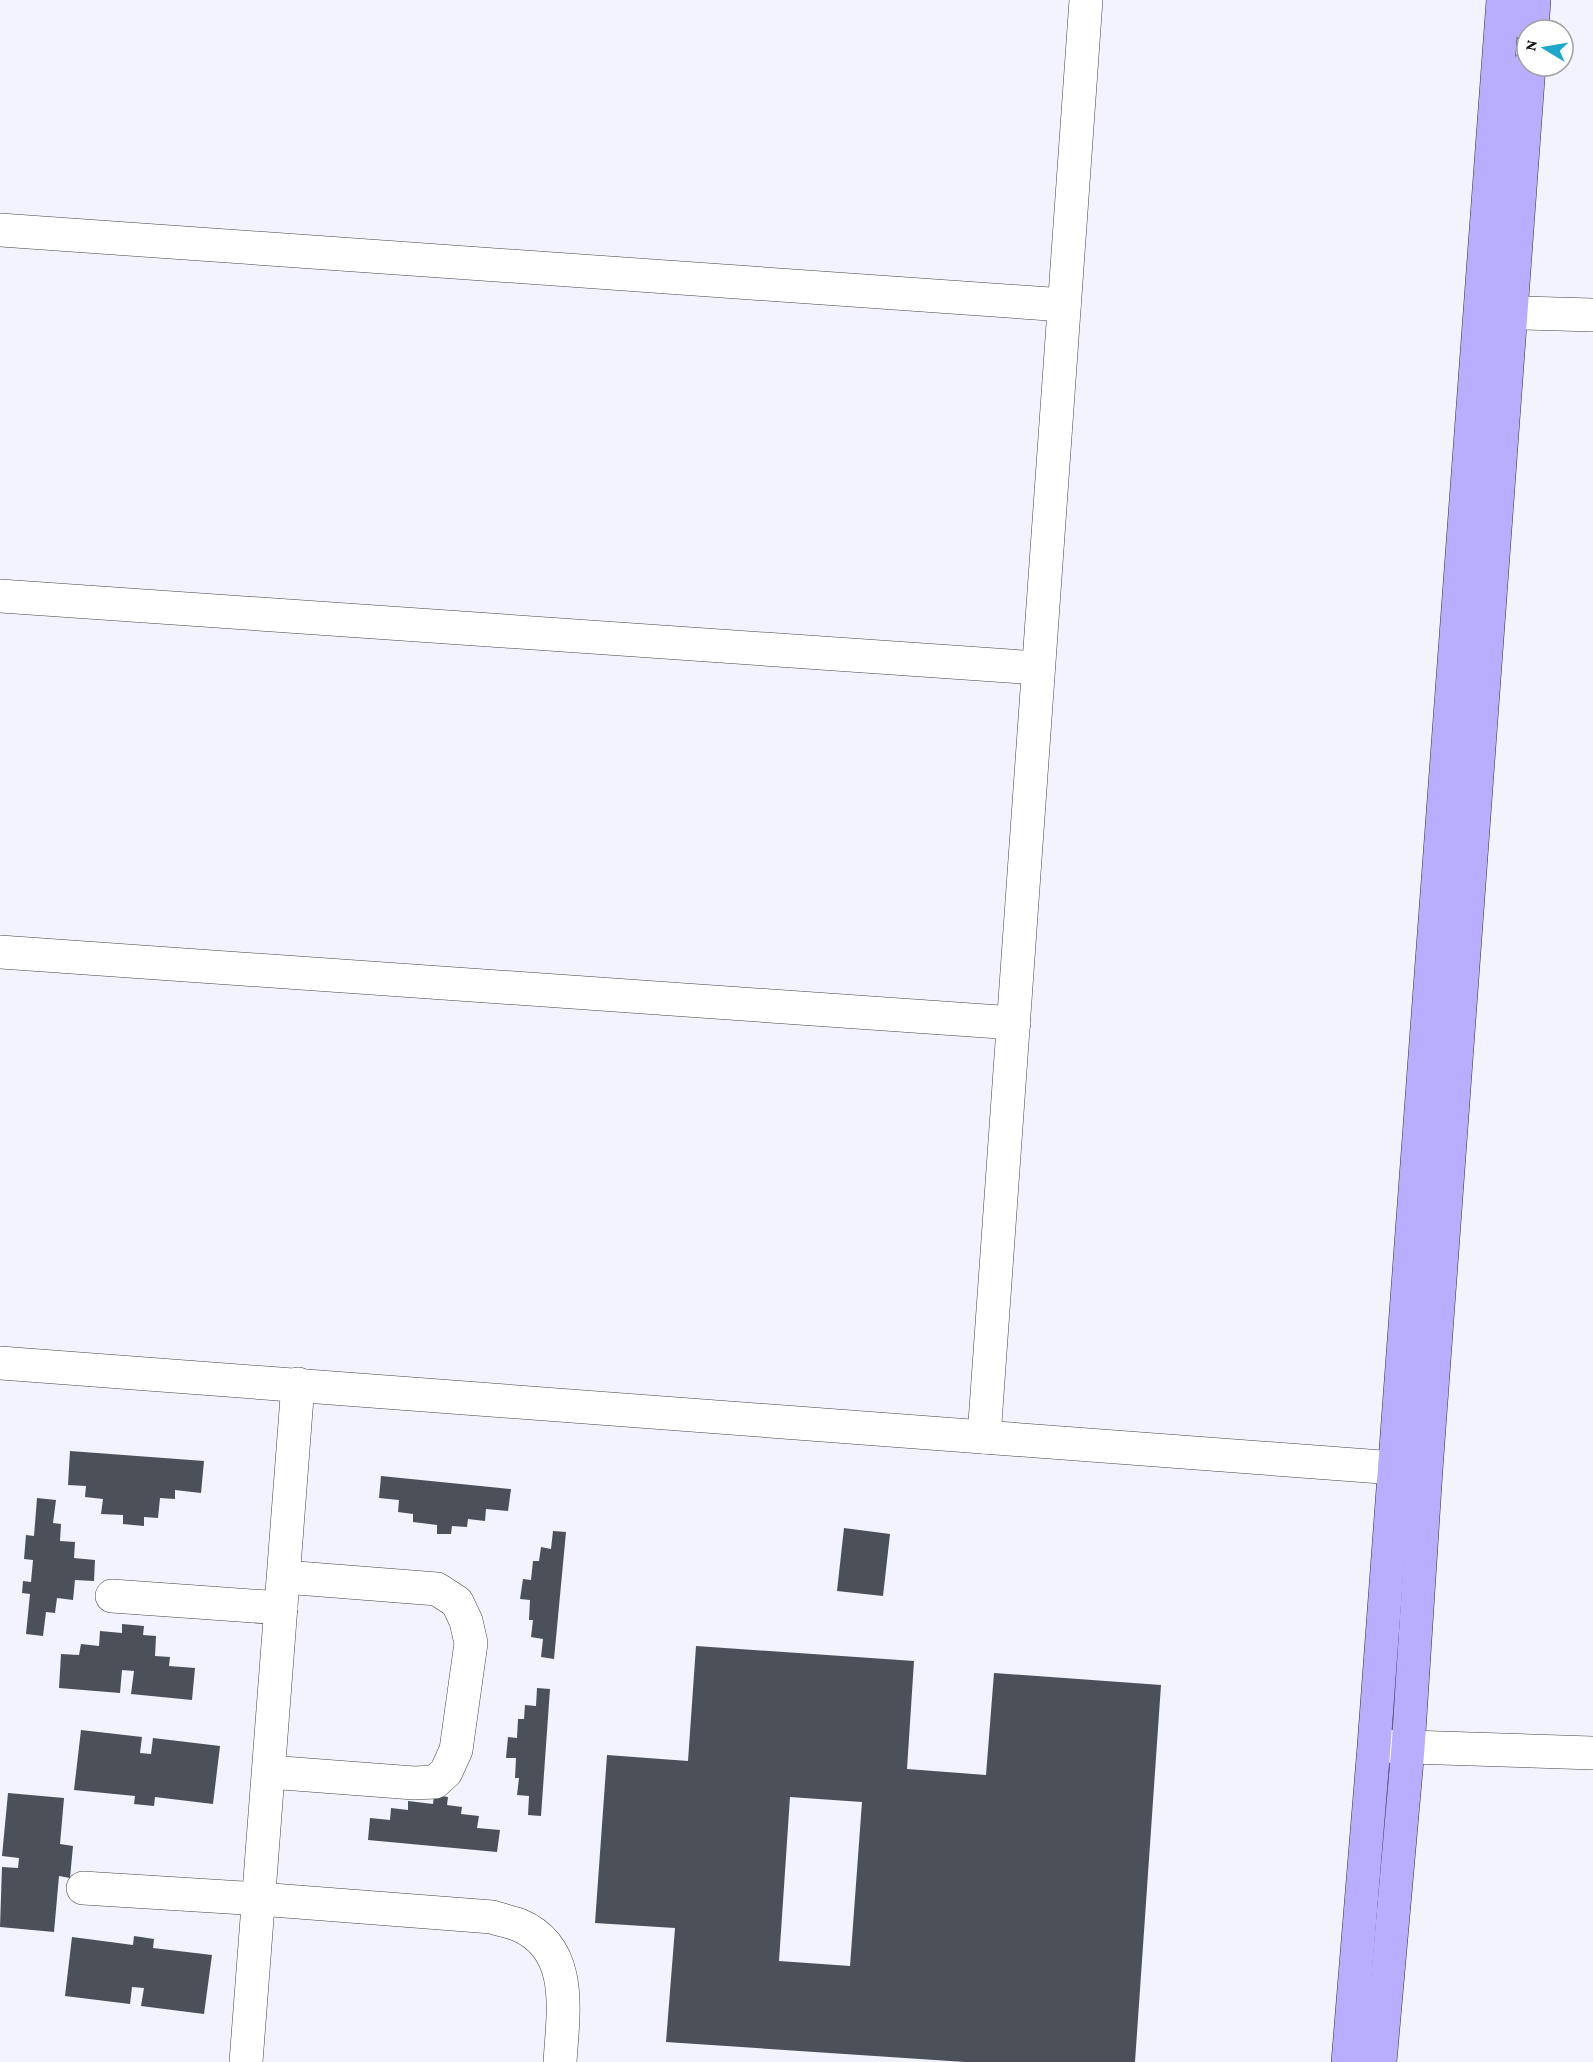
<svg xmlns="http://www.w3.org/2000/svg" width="1593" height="2062" font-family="'Crimson Pro',serif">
	<rect width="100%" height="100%" fill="#f3f2ff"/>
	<g fill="#4b5059" fill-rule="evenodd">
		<path d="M70 1451 204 1461 201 1493 175 1490V1499L160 1498 158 1518 144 1517V1526L123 1524V1515L101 1514 103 1499 85 1497 86 1486 68 1485Z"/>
		<path d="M381 1476 511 1489 508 1511 486 1509 485 1521 468 1519 467 1527 452 1526 451 1534H437V1525L413 1522V1514L398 1512 399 1500 379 1498Z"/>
		<path d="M37 1498 56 1500 53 1523 61 1524 60 1541 75 1542 74 1558 95 1560 94 1581 75 1580 73 1600 57 1598 55 1613 46 1612 43 1636 26 1634 30 1594 22 1593 23 1581 31 1582 33 1560 24 1559 26 1535 34 1536Z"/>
		<path d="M844 1528 890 1534 883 1596 837 1591Z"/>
		<path d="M553 1531 566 1532 554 1659 541 1657 543 1639 531 1637 533 1620H529L530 1600 520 1599 523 1579 531 1580 533 1561H539L541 1547 551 1549Z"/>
		<path d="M122 1624 144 1626 143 1635 156 1636 155 1656 170 1657 169 1666 195 1668 192 1700 131 1694 134 1671 122 1670 120 1693 59 1688 61 1654 79 1655 81 1644 99 1646 100 1631 122 1633Z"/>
		<path d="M696 1646 914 1661 907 1769 986 1775 994 1673 1161 1685 1135 2062H965L666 2042 675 1928 595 1923 607 1755 688 1761ZM790 1797 862 1802 850 1966 779 1961Z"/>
		<path d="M537 1688 550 1689 541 1816 528 1815 529 1796 517 1795 519 1778H515L516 1758H506L508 1737 517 1738 518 1719H524L525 1705 536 1706Z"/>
		<path d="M81 1730 142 1737 140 1753 151 1754 153 1738 220 1746 213 1804 155 1797 154 1806 134 1804 135 1796 74 1790Z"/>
		<path d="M8 1793 64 1798 60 1844 73 1846 70 1878 59 1876 54 1932 0 1927 2 1867 18 1868 19 1858 2 1856Z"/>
		<path d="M434 1795 448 1797 447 1805 462 1807 461 1814 479 1816 477 1828 500 1830 497 1852 368 1840 370 1818 390 1820 391 1808 408 1810V1801L433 1804Z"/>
		<path d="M134 1936 154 1939 153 1948 212 1955 204 2014 141 2006 144 1988 132 1987 130 2004 65 1996 72 1937 133 1945Z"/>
	</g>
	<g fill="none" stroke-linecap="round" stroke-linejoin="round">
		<defs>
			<g id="street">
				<path d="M0 230 1064 305"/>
				<path d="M1484 312 1593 315"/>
				<path d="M0 596 1038 668"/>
				<path d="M0 952 1014 1023"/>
				<path d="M0 1363 1395 1468"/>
				<path d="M984 1437 1086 0"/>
				<path d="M112 1596 281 1608"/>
				<path d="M1379 1746 1593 1753"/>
				<path d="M269 1772 414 1783 435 1782 446 1772 456 1750 471 1643 466 1621 457 1602 437 1589 284 1577"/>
				<path d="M83 1888 259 1899 492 1917C501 1920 511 1922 519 1925 575 1949 563 2013 560 2062"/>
				<path d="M246 2062 298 1384"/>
			</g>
			<g id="secondary">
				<path d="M1532 30 1534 0"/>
				<path d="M1348 2062 1374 1746 1503 0"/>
				<path d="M1380 2062 1408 1748 1426 1470 1529 66"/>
			</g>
		</defs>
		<use href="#street" stroke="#434343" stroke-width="34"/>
		<use href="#secondary" stroke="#323232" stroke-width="34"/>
		<use href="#street" stroke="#fff" stroke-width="33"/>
		<use href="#secondary" stroke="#b9adff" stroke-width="33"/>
	</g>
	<g transform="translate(1545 48) rotate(281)"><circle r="28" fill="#ffffff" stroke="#9f9f9f" stroke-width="1.5"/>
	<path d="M0-4.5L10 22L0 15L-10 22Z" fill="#1ca8cb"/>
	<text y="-9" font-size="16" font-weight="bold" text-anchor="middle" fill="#101010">N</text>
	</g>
</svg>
